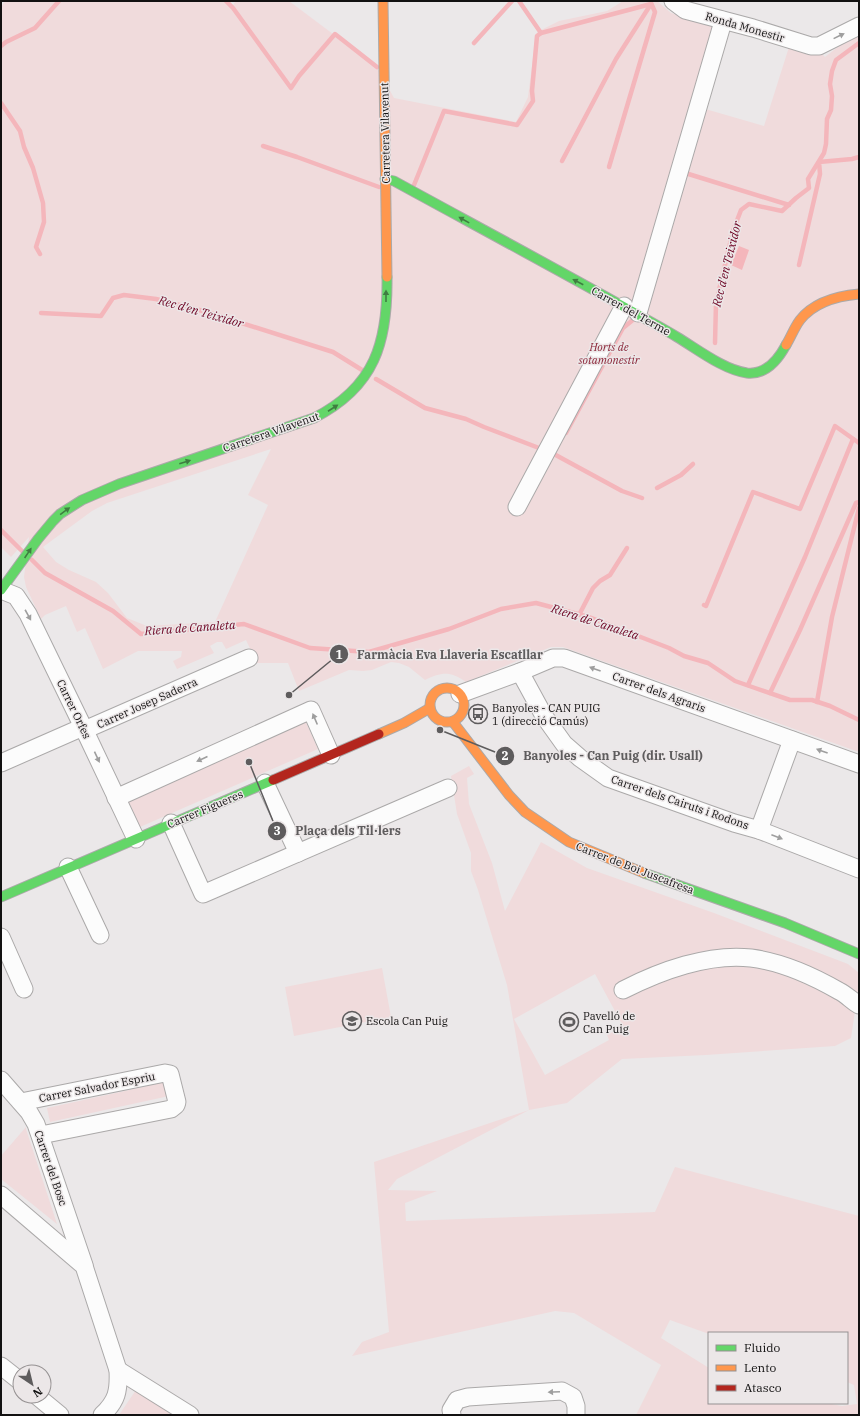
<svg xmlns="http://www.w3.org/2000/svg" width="860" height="1416" font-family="'IBM Plex Serif',serif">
	<rect width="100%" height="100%" fill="#ebe8e9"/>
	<g fill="#f0dbdc" fill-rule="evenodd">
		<path d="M5 1H229L233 5 236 1H289L333 34 378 69 394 98 516 122 528 97 536 34 539 31 559 21 607 11 623 1H657L671 13 717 27 695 106 764 126 789 47 822 54 825 57 839 46 859 32V752L563 647H551L466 682C450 671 442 672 425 680L409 667 399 663 391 662 372 670 363 671 349 670 299 691 288 663H257L246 640 226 649 222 642H217L210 646 214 653 177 669 173 661 181 657 182 651H138L103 669 85 628 77 632 66 606 45 615 41 619 26 587 24 577 29 537 11 557 1 547V7ZM271 449 248 495 268 505 215 622 147 626 127 618 108 593 96 582 69 570 56 562 43 547 92 511 107 503Z"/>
		<path d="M305 720 318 749 140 827 127 798Z"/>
		<path d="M469 766 474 774 467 778 469 804 492 863 505 911 541 842 587 868 714 913 848 964 859 973V989L858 991 851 1038 835 1046 706 1055 622 1059 567 1103 529 1110 397 1179 388 1190 437 1191 405 1203 406 1221 655 1212 675 1167 859 1216V1415H636L661 1365 574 1313 555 1311 352 1356 362 1342 389 1332 374 1162 529 1110 507 985 478 890 471 871V853L457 814 451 776ZM595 974 623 1026 607 1035 609 1040 545 1075 514 1019ZM670 1320 709 1334 847 1333V1382L854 1385 857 1404 842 1406 826 1403H709V1368L661 1338Z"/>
		<path d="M382 968 391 1017 294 1036 285 987Z"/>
		<path d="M166 1082 169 1096 50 1122 47 1108Z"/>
		<path d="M26 1127V1129L57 1224 1 1179V1156Z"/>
		<path d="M136 1390 174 1415H119Z"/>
	</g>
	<path fill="#f4b6bb" d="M739 246 749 250 742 270 731 265Z"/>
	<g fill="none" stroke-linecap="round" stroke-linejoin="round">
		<g stroke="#f4b6bb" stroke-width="4.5">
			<path d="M226 1 233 8 291 88 299 76 335 34 377 67"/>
			<path d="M519 1 541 33"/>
			<path d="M474 43 512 1"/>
			<path d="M1 46 6 42 35 28 59 1"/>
			<path d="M1 103 20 131 24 147 33 168 43 203 44 222 36 247 40 254"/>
			<path d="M263 146 297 157 379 187"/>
			<path d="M562 161 616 59 651 4"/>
			<path d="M609 167 655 12 651 3"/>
			<path d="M682 172 789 205"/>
			<path d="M414 185 444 111 517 125 533 101 532 91 537 36 541 33 651 4"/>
			<path d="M799 265 820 174 819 162 852 159 859 157"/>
			<path d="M41 313 101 316 113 298 124 295 156 299 207 312 333 352 362 370"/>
			<path d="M715 343 716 303 733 231 741 210 749 204 782 211 796 198 809 188 808 179 824 153 826 144 827 119 831 110 832 96 830 84 832 71 836 60 859 43"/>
			<path d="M376 379 425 408 466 419 484 427 552 453 622 491 642 498"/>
			<path d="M566 433 623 328 634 319"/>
			<path d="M657 488 681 475 693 464"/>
			<path d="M1 530 22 551"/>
			<path d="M32 560 45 573 113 611 141 634 244 624 310 648 369 652 449 629 501 609 536 603 589 617 669 648 684 656 708 663 735 681 755 688 790 700H812L830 706 859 720"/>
			<path d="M704 605 706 606 753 492 800 509 835 426 859 443"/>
			<path d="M579 615 593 588 600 581 610 575 627 548"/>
			<path d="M748 685 805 557 853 439"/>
			<path d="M770 693 800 630 856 503 859 502"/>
			<path d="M817 702 832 617 859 508"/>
		</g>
		<defs>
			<g id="street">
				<path d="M673 1 685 10 753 28 811 46H819L859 26"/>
				<path d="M638 313 722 25V20"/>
				<path d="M517 507 624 306"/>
				<path d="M1 590 16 596 28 614 83 727 136 839"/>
				<path d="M520 672 544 716 564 744 580 758 608 778 734 823 759 830 859 869"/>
				<path d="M460 694 520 672 553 658H564L859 764"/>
				<path d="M1 763 83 727 89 728 249 658"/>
				<path d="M265 783 298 853"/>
				<path d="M116 798 311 710 331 755"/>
				<path d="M171 823 203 894 448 788"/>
				<path d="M759 830 792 740"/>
				<path d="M68 867 100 935"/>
				<path d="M1 937 24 989"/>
				<path d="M623 990C660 971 709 953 751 958 782 962 813 976 839 991 847 995 852 1001 859 1005"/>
				<path d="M1 1080 29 1112 36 1124 84 1265"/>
				<path d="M21 1102 165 1073 170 1074 177 1102 176 1105 171 1109 41 1135"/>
				<path d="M1 1195 84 1266 118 1370C119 1391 117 1401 102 1415"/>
				<path d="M1 1366 20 1381"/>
				<path d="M118 1370 190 1415"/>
				<path d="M37 1396 60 1415"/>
				<path d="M452 1415 451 1410 457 1400 468 1397 562 1391 573 1397 576 1406V1415"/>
			</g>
			<g id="fast">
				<path d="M385 179 394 181C480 228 566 274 651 322 660 327 669 332 677 337 697 349 724 370 747 373 766 375 778 360 786 345"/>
				<path d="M1 590 38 539 53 521 60 514 82 500 119 484 314 418C375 387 388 342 387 277"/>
				<path d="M644 873 785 923 859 954"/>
				<path d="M1 897 273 780"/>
			</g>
			<g id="slow">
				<path d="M383 1 387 277"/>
				<path d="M786 345C791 337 794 328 800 320 814 302 837 296 859 294"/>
				<circle cx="447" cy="705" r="17"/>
				<path d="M453 722 509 795 525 812 569 842 644 873"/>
				<path d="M379 734 404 723 430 708"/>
			</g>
			<path id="jam" d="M273 780 379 734"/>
		</defs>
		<use href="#street" stroke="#aba9a9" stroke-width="19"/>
		<use href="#fast" stroke="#aba9a9" stroke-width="11"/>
		<use href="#slow" stroke="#aba9a9" stroke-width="11"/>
		<use href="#jam" stroke="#aba9a9" stroke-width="11"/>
		<use href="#street" stroke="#fcfcfc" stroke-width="17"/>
		<use href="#fast" stroke="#63d668" stroke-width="9"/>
		<use href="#slow" stroke="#ff974d" stroke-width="9"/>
		<use href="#jam" stroke="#b3261e" stroke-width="9"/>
	</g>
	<defs><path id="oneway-solid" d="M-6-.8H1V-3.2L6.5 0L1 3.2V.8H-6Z"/></defs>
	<g fill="#9e9e9e">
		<use href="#oneway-solid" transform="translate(839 36) rotate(-26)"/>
		<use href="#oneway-solid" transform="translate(28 615) rotate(61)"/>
		<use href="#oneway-solid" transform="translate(595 669) rotate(-160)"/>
		<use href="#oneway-solid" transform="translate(315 719) rotate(-113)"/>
		<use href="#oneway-solid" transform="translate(822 751) rotate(-160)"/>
		<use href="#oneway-solid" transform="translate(97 757) rotate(65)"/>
		<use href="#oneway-solid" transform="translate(202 759) rotate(156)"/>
		<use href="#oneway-solid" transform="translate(777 837) rotate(21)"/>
		<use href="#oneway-solid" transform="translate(554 1392) rotate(177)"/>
	</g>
	<g fill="#3f7d41">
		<use href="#oneway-solid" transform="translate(464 220) rotate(-151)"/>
		<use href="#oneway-solid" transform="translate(578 282) rotate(-152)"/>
		<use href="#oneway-solid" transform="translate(386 296) rotate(-90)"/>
		<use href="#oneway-solid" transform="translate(333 408) rotate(-33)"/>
		<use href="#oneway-solid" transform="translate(185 462) rotate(-18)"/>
		<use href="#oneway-solid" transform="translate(65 511) rotate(-36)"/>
		<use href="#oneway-solid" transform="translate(28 553) rotate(-56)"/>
	</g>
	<defs>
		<symbol id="bus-ring" viewBox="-11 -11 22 22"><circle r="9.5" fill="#ece7e8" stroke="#5e5c5d" stroke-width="1.5"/><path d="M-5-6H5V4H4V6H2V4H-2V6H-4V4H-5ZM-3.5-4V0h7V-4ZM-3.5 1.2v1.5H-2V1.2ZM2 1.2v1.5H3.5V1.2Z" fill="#5e5c5d"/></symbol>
		<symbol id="school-ring" viewBox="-11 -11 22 22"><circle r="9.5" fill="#ece7e8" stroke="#5e5c5d" stroke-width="1.5"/><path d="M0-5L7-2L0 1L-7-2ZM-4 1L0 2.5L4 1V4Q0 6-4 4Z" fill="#5e5c5d"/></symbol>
		<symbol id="stadium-ring" viewBox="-11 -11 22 22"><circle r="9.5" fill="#ece7e8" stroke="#5e5c5d" stroke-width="1.5"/><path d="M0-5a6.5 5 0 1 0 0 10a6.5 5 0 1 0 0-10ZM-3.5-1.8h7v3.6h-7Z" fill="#5e5c5d"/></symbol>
	</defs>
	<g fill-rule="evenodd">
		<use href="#bus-ring" x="467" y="703" width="22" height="22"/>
		<use href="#school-ring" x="341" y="1010" width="22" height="22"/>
		<use href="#stadium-ring" x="558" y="1011" width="22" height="22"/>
	</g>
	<g text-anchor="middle" stroke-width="3" stroke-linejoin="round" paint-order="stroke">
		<g font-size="11" fill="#121111" stroke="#ece7e8">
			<text transform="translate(745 27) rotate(16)" y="4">Ronda Monestir</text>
			<text transform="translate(385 133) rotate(-91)" y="4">Carretera Vilavenut</text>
			<text transform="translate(631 311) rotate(29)" y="4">Carrer del Terme</text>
			<text transform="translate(271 432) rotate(-19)" y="4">Carretera Vilavenut</text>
			<text transform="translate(659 692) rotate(20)" y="4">Carrer dels Agraris</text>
			<text transform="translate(147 703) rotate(-24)" y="4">Carrer Josep Saderra</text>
			<text transform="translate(74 709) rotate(64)" y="4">Carrer Orfes</text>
			<text transform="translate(680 802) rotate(19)" y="4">Carrer dels Cairuts i Rodons</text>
			<text transform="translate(205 809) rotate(-23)" y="4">Carrer Figueres</text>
			<text transform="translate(635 868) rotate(21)" y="4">Carrer de Boi Juscafresa</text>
			<text transform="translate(97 1087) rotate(-11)" y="4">Carrer Salvador Espriu</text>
			<text transform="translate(51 1168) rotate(71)" y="4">Carrer del Bosc</text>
		</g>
		<g font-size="11" font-style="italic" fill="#8b2639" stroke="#ece7e8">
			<text x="609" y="351">Horts de<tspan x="609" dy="13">sotamonestir</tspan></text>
		</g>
		<g font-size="11" fill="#121111" stroke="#ece7e8" text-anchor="start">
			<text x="492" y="712">Banyoles - CAN PUIG<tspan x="492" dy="13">1 (direcció Camús)</tspan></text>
			<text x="583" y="1020">Pavelló de<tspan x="583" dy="13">Can Puig</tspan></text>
			<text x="366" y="1025">Escola Can Puig</text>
		</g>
		<g font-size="12" font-style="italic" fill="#6c0021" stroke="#ece7e8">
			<text transform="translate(727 264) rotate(-76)" y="4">Rec d'en Teixidor</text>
			<text transform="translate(201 312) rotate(16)" y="4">Rec d'en Teixidor</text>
			<text transform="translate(595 622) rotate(18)" y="4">Riera de Canaleta</text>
			<text transform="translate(190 628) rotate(-4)" y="4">Riera de Canaleta</text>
		</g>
	</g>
	<path fill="none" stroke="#5e5c5d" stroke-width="1.5" d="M289 695L339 654M440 730L505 756M249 762L277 831"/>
	<g fill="#5e5c5d" stroke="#ece7e8" stroke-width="1.5">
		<circle cx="289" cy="695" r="4"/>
		<circle cx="440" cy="730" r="4"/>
		<circle cx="249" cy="762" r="4"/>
		<circle cx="339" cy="654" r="10"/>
		<circle cx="505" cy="756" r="10"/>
		<circle cx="277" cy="831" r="10"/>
	</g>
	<g font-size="12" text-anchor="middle" font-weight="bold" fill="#fff">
		<text x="339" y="659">1</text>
		<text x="505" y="760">2</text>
		<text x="277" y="835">3</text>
	</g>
	<g font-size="12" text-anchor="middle" font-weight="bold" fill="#5e5c5d" stroke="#ece7e8" stroke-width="3" stroke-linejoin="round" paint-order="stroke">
		<text x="450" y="659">Farmàcia Eva Llaveria Escatllar</text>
		<text x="613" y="760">Banyoles - Can Puig (dir. Usall)</text>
		<text x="348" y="835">Plaça dels Til·lers</text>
	</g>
	<rect width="860" height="1416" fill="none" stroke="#121111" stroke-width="4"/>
	<rect x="708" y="1332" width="140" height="72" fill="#ece7e8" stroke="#959192"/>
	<rect x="716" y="1345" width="20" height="6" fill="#63d668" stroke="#959192"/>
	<text x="744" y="1352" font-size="12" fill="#121111">Fluido</text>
	<rect x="716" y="1365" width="20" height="6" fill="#ff974d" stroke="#959192"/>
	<text x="744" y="1372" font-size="12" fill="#121111">Lento</text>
	<rect x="716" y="1385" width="20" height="6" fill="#b3261e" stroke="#959192"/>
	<text x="744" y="1392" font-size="12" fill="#121111">Atasco</text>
	<g transform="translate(32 1384) rotate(145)"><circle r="19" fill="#ece7e8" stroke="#959192"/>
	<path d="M0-3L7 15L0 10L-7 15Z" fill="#5e5c5d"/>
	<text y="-6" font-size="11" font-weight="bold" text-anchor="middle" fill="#121111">N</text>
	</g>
</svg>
